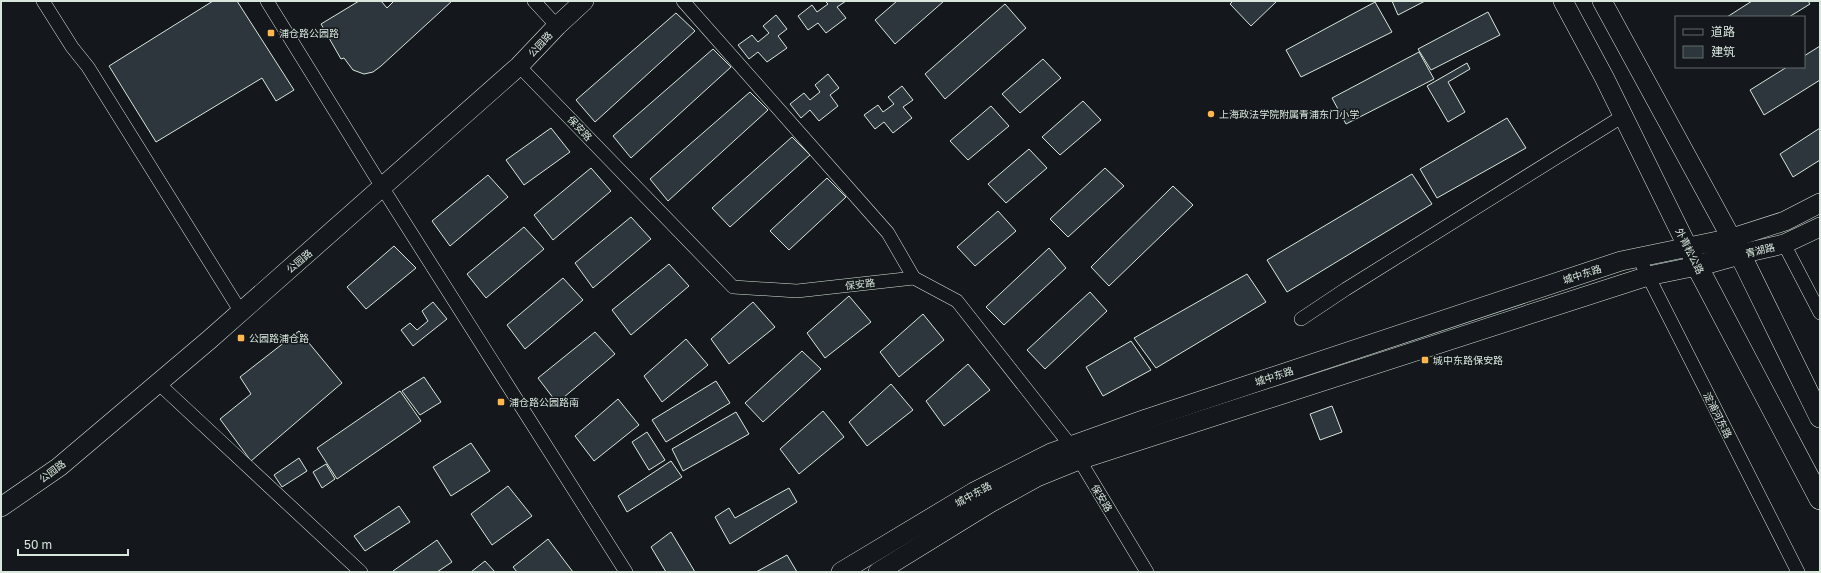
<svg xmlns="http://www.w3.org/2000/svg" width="1821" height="573" font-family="'Golos Text','Noto Sans SC',sans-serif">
	<rect width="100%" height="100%" fill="#14181c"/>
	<g fill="#2c363c" stroke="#d8e6dc">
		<path d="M213 1H237L294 90 276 101 262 78 156 142 109 66Z"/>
		<path d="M359 1H381L387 8 394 1H452L381 66 373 72 364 74 353 70 344 58 341 59 321 24Z"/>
		<path d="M825 1H846L837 7 846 18 826 33 818 23 808 30 798 16 812 5 817 12 828 4Z"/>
		<path d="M897 1H944L895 44 875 20Z"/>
		<path d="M1233 1H1277L1251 26 1230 4Z"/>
		<path d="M1392 1H1425L1398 15Z"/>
		<path d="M1752 1H1808L1810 4 1789 17H1727Z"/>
		<path d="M1375 2 1392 32 1301 77 1286 50Z"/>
		<path d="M1005 4 1026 28 945 99 925 74Z"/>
		<path d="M1488 12 1500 35 1431 70 1418 49Z"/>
		<path d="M676 13 695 31 595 122 576 100Z"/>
		<path d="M776 15 787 29 778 36 787 48 767 62 758 52 749 59 738 45 752 35 758 42 769 33 763 26Z"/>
		<path d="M1820 46V80L1764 115 1750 90 1787 67H1804V56Z"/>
		<path d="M713 49 731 67 631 158 613 136Z"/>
		<path d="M1419 52 1434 79 1346 124 1332 98Z"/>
		<path d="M1043 59 1061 78 1020 113 1002 94Z"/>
		<path d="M1467 63 1470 69 1448 82 1465 112 1448 122 1427 86Z"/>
		<path d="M828 74 839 88 830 95 838 106 819 121 810 110 801 118 790 104 804 93 810 100 820 92 815 85Z"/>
		<path d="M902 86 913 100 903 107 912 118 893 133 884 122 875 129 864 115 878 105 883 112 894 104 888 97Z"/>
		<path d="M750 92 768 110 668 201 650 179Z"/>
		<path d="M1083 101 1101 120 1060 155 1042 137Z"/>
		<path d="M991 106 1009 126 968 160 950 141Z"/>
		<path d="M1507 118 1526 148 1437 198 1420 169Z"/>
		<path d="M551 128 570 152 524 185 506 160Z"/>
		<path d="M1820 128V160L1793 177 1780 154Z"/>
		<path d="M792 137 810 155 730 227 712 208Z"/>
		<path d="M1029 149 1047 168 1006 203 988 184Z"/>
		<path d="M591 168 611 191 553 240 534 215Z"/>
		<path d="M1105 168 1124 186 1068 237 1050 219Z"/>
		<path d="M1412 174 1432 204 1287 292 1267 260Z"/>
		<path d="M488 175 508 197 450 246 432 221Z"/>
		<path d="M827 178 846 197 789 250 770 231Z"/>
		<path d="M1173 186 1193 205 1109 286 1091 267Z"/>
		<path d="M998 211 1016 231 975 266 957 247Z"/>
		<path d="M631 217 651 239 593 288 575 263Z"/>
		<path d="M524 227 544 249 486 298 467 274Z"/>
		<path d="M394 246 416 268 366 309 347 287Z"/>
		<path d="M1049 248 1066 268 1004 325 986 307Z"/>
		<path d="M669 264 689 286 631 335 612 310Z"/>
		<path d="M1247 274 1266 302 1156 368 1134 338Z"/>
		<path d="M563 278 583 300 525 349 507 325Z"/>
		<path d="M1090 292 1107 311 1045 369 1027 350Z"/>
		<path d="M849 296 871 322 825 358 807 333Z"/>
		<path d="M433 302 447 319 413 346 401 330 410 323 417 330 428 321 422 311Z"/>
		<path d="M753 302 775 327 729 364 711 339Z"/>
		<path d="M923 314 944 340 899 377 880 352Z"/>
		<path d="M299 331 342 383 251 461 220 419 251 394 240 377Z"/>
		<path d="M595 332 615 354 557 403 538 378Z"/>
		<path d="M686 339 708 365 662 402 644 376Z"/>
		<path d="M1131 341 1151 370 1103 396 1086 367Z"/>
		<path d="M802 351 821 369 763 422 745 403Z"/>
		<path d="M968 364 990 390 944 426 926 401Z"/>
		<path d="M424 377 441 402 420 415 402 391Z"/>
		<path d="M716 381 730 403 666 442 652 420Z"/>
		<path d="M891 384 913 410 867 446 849 422Z"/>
		<path d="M400 391 421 421 337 479 317 448Z"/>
		<path d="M618 399 639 425 594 461 575 436Z"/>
		<path d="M1332 406 1342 432 1320 440 1310 414Z"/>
		<path d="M823 411 844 437 799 474 780 449Z"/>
		<path d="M736 412 749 434 683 471 672 449Z"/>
		<path d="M647 432 665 460 649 470 632 442Z"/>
		<path d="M471 443 490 471 451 496 433 467Z"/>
		<path d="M299 458 307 471 282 487 274 475Z"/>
		<path d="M671 461 682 477 627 512 618 496Z"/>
		<path d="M326 464 335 479 322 488 313 472Z"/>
		<path d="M508 486 532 516 492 545 471 514Z"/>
		<path d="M789 488 797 502 730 544 715 517 729 508 735 518Z"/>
		<path d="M399 506 410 522 365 551 354 536Z"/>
		<path d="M671 532 695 572H666L651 547Z"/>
		<path d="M548 539 573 572H517L513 567Z"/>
		<path d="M437 540 452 562 437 572H394L393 571Z"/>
		<path d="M787 555 797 572H756Z"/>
		<path d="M485 561 495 572H471Z"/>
	</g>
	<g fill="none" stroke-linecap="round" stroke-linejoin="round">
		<defs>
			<g id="street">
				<path d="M43 1 72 47 88 67 241 312"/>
				<path d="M267 1 382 187 626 572"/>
				<path d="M534 1 557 26"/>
				<path d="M683 1 888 233 914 278"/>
				<path d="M519 66 733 287 797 291 914 278 957 301 1071 446 1147 572"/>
				<path d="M1784 244 1820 313"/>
				<path d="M1639 258 1798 572"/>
				<path d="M1301 319 1346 289 1623 116"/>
				<path d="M158 383 361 572"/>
			</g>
			<g id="secondary">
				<path d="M1602 1 1740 254 1784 244 1820 227"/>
				<path d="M1 507 59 467 209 340 519 66 557 26 584 1"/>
				<path d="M841 572 974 492 1051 453 1146 419 1621 261 1732 238 1785 221 1820 203"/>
				<path d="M878 572 990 503 1037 477 1079 460 1648 276 1697 266 1604 77 1563 1"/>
			</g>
			<path id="primary" d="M1820 417 1740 254 1697 266 1820 499"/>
		</defs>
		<use href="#street" stroke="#d8e6dc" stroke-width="14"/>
		<use href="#secondary" stroke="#d8e6dc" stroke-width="20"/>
		<use href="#primary" stroke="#d8e6dc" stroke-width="22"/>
		<use href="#street" stroke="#14181c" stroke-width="13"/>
		<use href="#secondary" stroke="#14181c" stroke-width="19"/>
		<use href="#primary" stroke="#14181c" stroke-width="21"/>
	</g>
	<g fill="#ffb74d" stroke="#14181c" stroke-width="1.5">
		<rect x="267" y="29" width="8" height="8" rx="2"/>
		<circle cx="1211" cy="114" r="4"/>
		<rect x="237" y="334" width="8" height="8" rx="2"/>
		<rect x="1421" y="356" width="8" height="8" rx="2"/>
		<rect x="497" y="398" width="8" height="8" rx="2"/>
	</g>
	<g text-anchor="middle" stroke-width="3" stroke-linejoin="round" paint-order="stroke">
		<g font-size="10" fill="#d8e6dc" stroke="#14181c" text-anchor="start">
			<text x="279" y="37">浦仓路公园路</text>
			<text x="1219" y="118">上海政法学院附属青浦东门小学</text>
			<text x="249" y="342">公园路浦仓路</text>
			<text x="1433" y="364">城中东路保安路</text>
			<text x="509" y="406">浦仓路公园路南</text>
		</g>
		<g font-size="10" fill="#d8e6dc" stroke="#14181c">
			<text transform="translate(540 44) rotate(-47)" y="4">公园路</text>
			<text transform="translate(580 128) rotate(46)" y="4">保安路</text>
			<text transform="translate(1760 250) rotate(-14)" y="4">青湖路</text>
			<text transform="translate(1690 251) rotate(63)" y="4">外青松公路</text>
			<text transform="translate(299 261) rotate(-41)" y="4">公园路</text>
			<text transform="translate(1582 274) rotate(-18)" y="4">城中东路</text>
			<text transform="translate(860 284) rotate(-7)" y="4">保安路</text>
			<text transform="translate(1274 376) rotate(-18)" y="4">城中东路</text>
			<text transform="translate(1718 415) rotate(63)" y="4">淀浦河东路</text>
			<text transform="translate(52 471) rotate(-37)" y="4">公园路</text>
			<text transform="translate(973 494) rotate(-29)" y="4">城中东路</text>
			<text transform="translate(1102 498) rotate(59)" y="4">保安路</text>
		</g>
	</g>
	<rect width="1821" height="573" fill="none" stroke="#d8e6dc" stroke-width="4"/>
	<rect x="1675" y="16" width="130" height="52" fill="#14181c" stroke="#626a69"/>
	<rect x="1683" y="29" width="20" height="6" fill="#14181c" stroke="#626a69"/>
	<text x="1711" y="36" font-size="12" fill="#d8e6dc">道路</text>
	<rect x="1683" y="46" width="20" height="12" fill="#2c363c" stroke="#626a69"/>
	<text x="1711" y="56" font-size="12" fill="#d8e6dc">建筑</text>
	<path d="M18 549v6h110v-6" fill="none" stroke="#d8e6dc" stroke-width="2"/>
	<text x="24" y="549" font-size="12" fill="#d8e6dc" stroke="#14181c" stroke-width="3" paint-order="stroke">50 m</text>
</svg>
